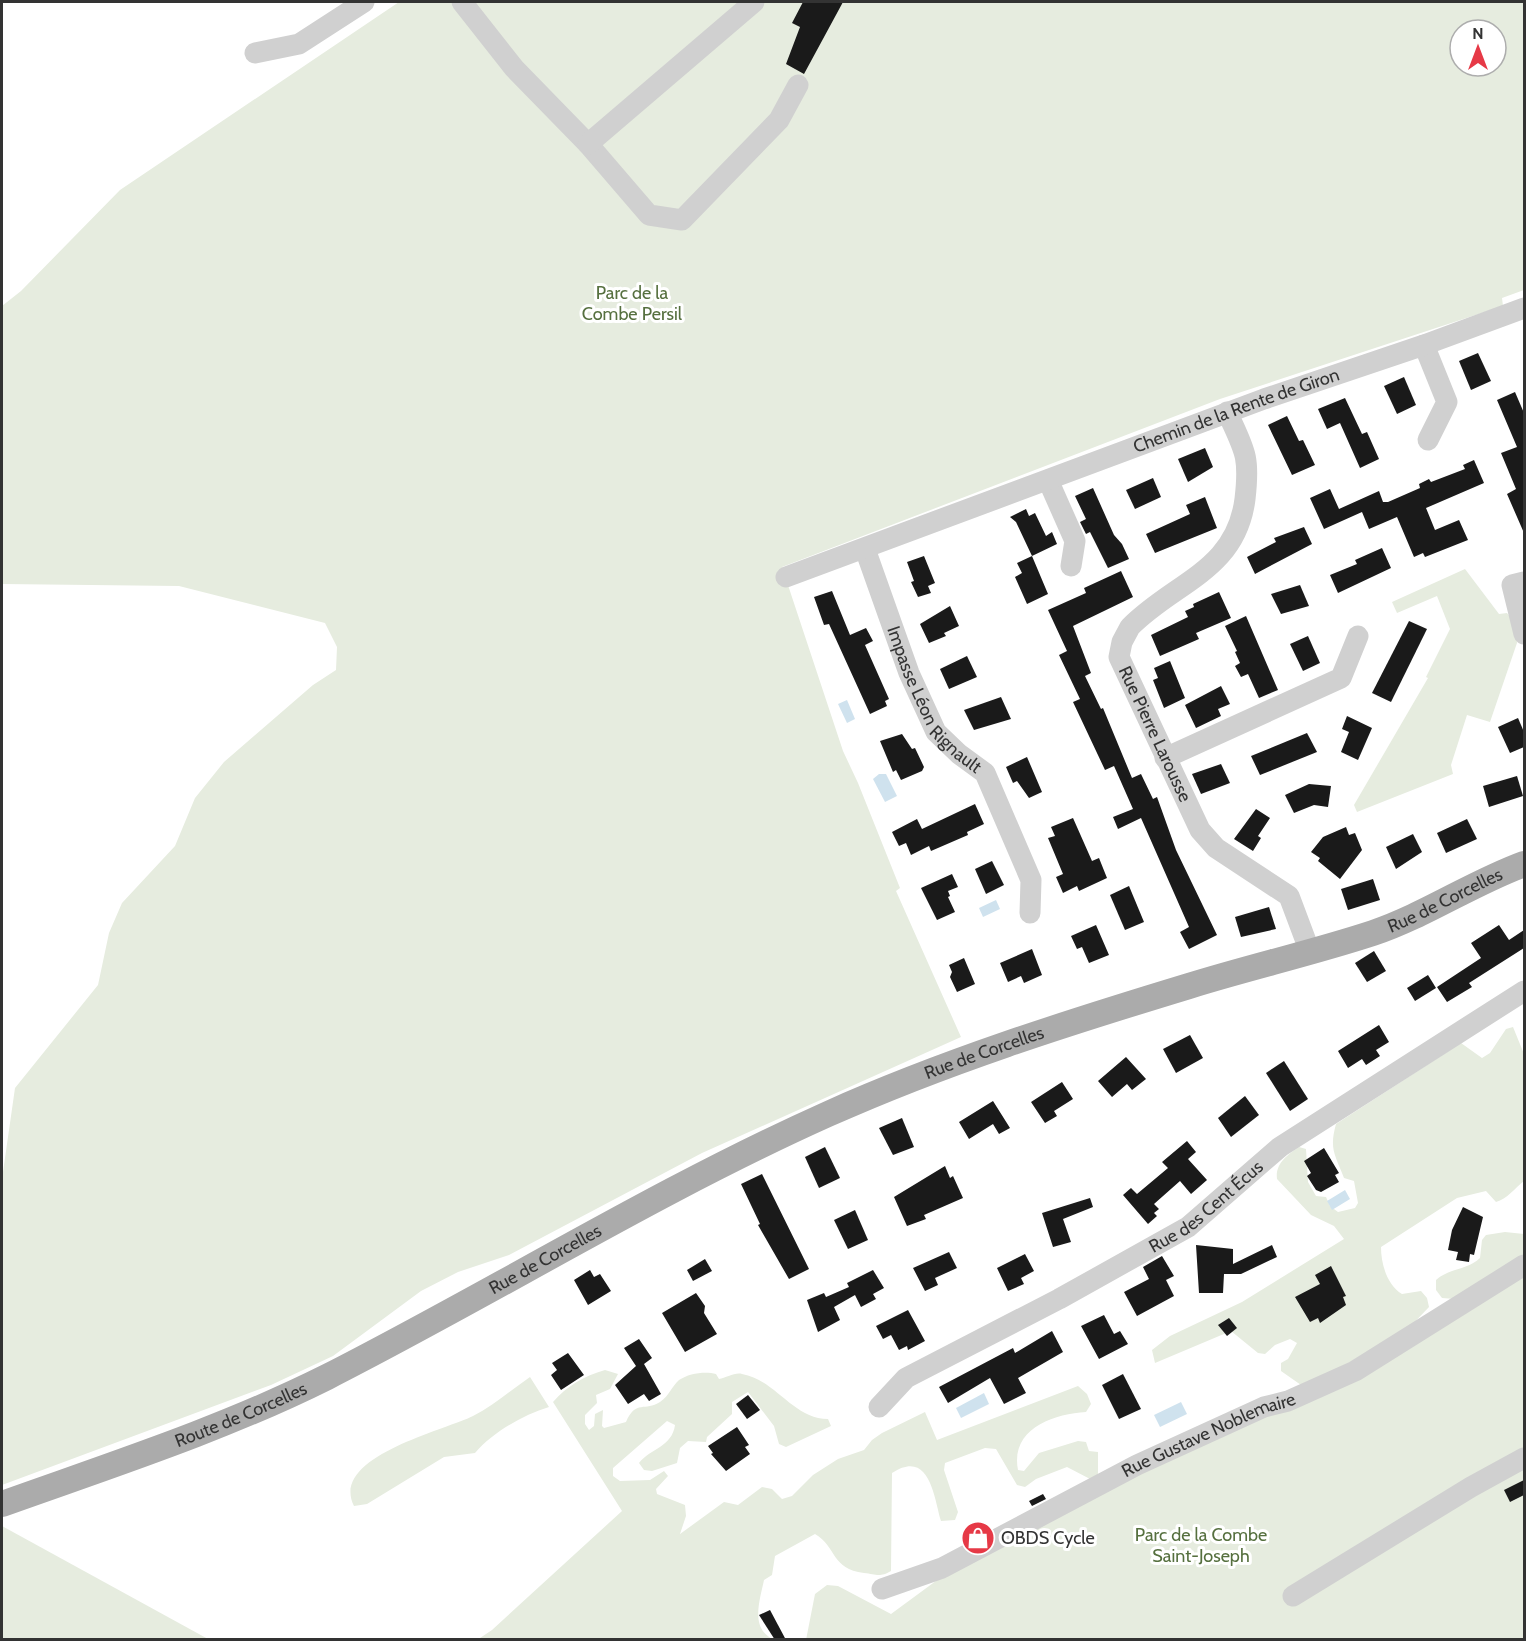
<svg xmlns="http://www.w3.org/2000/svg" width="1526" height="1641" font-family="Cabin,sans-serif">
	<rect width="100%" height="100%" fill="#fff"/>
	<g fill="#e6ecdf" fill-rule="evenodd">
		<path d="M399 2H1524V290L1502 298 1503 306 1220 399 782 567 843 751 858 783 900 888 896 891 961 1037 702 1153 509 1255 458 1272 421 1291 333 1356 271 1385 2 1485V1179L15 1088 98 985 109 933 122 903 175 846 195 798 224 762 313 685 336 670 337 647 325 623 179 586 2 584V306L21 291 120 190ZM1460 30H1496V66H1460Z"/>
		<path d="M1465 569 1499 614 1507 613 1515 623 1518 640 1490 722 1467 715 1451 765 1453 774 1357 812 1354 805 1428 678 1426 677 1450 629 1437 596 1397 613 1392 602Z"/>
		<path d="M1513 1027 1524 1054V1181C1515 1188 1507 1199 1496 1202L1486 1191 1457 1198 1381 1247C1381 1264 1387 1285 1402 1294L1421 1291 1427 1298 1429 1307 1406 1331 1366 1359 1301 1385 1281 1371V1363L1288 1359 1297 1343 1290 1339 1275 1345 1265 1354 1258 1353 1231 1331 1155 1363 1152 1350 1170 1336 1242 1302 1344 1239 1334 1226 1311 1215 1277 1179C1275 1164 1287 1155 1299 1147L1306 1149 1308 1182 1316 1196 1326 1197 1330 1206 1338 1212 1355 1208 1358 1203 1354 1181 1344 1178C1335 1155 1329 1149 1336 1124L1461 1043 1482 1058 1490 1053 1506 1029Z"/>
		<path d="M1505 1232 1524 1234V1260L1455 1299 1442 1298 1436 1290V1280C1449 1268 1468 1270 1480 1258L1482 1240 1486 1235Z"/>
		<path d="M1524 1273V1639L806 1640 815 1594 827 1585 838 1586 891 1614 944 1575Z"/>
		<path d="M605 1370 618 1374 610 1389 596 1395 597 1403 585 1415V1424L589 1430 594 1426 595 1414 603 1410 602 1426 604 1428 626 1422C636 1399 645 1412 660 1402 669 1396 672 1386 679 1380 689 1373 706 1371 716 1374L719 1379C726 1378 735 1372 742 1374 776 1380 793 1419 828 1419L831 1426 786 1447 779 1444 774 1426 748 1392 732 1402V1414L707 1437 706 1442 688 1441 680 1448 677 1463 652 1471 644 1470 639 1463C651 1448 672 1447 675 1425L667 1421 613 1468V1476L620 1481 650 1480 664 1471 668 1476 656 1489 657 1494 685 1505 686 1516 680 1534 724 1502 738 1505 762 1487 772 1489 782 1499 792 1496 813 1475 838 1459 864 1450 872 1440 882 1433 925 1412 937 1440 1078 1386 1087 1394 1091 1404 1086 1412C1053 1414 1010 1429 1018 1470L1024 1471 1039 1453 1078 1441 1086 1442 1089 1451 1098 1452V1475L1092 1480 1067 1467 1036 1479 1025 1487 1017 1485 996 1449 985 1448 945 1463 944 1470 958 1512 955 1520 941 1521C934 1498 930 1448 892 1473L891 1571C879 1578 876 1574 864 1573 831 1569 837 1547 815 1534L775 1556 772 1575 764 1580C760 1600 750 1627 772 1639L477 1640 492 1630 622 1511 553 1402C567 1386 584 1376 605 1370Z"/>
		<path d="M530 1377 549 1407C523 1415 493 1432 475 1453L444 1457 367 1504 354 1506C329 1457 443 1431 473 1416 493 1406 511 1390 530 1377Z"/>
		<path d="M2 1526 208 1639H2Z"/>
	</g>
	<g fill="#cfe2ee">
		<path d="M847 700 855 719 847 723 838 704Z"/>
		<path d="M879 774H886L897 796 885 802 873 779Z"/>
		<path d="M996 900 1000 909 983 917 979 908Z"/>
		<path d="M1345 1190 1350 1199 1332 1210 1327 1201Z"/>
		<path d="M984 1393 989 1404 961 1418 956 1408Z"/>
		<path d="M1181 1402 1187 1414 1160 1427 1154 1415Z"/>
	</g>
	<g fill="#1a1a1a">
		<path d="M803 2H843L804 74 786 64 800 27 792 23Z"/>
		<path d="M1478 353 1491 381 1471 390 1459 361Z"/>
		<path d="M1404 377 1416 405 1397 414 1384 386Z"/>
		<path d="M1515 392 1524 413V533L1507 494 1516 489 1501 453 1517 447 1497 400Z"/>
		<path d="M1345 398 1362 434 1367 432 1379 459 1360 468 1340 423 1327 429 1318 409Z"/>
		<path d="M1287 416 1299 441 1303 440 1315 465 1292 475 1268 425Z"/>
		<path d="M1205 448 1213 467 1188 482 1178 459Z"/>
		<path d="M1474 460 1484 483 1426 508 1435 530 1459 520 1468 540 1425 557 1423 553 1414 557 1397 517 1369 529 1362 512 1324 529 1310 498 1330 489 1339 509 1379 491 1383 502H1388L1420 488 1419 484 1429 479 1431 482 1465 469 1463 465Z"/>
		<path d="M1153 478 1161 497 1135 509 1126 490Z"/>
		<path d="M1093 488 1114 535 1122 544 1129 559 1108 568 1090 532 1086 534 1080 522 1086 519 1075 496Z"/>
		<path d="M1205 497 1217 528 1155 553 1146 534 1190 514 1186 505Z"/>
		<path d="M1026 509 1029 516 1035 513 1046 536 1052 532 1057 544 1032 556 1048 594 1027 604 1015 577 1022 573 1017 563 1032 556 1016 522 1010 517Z"/>
		<path d="M1304 527 1312 544 1255 574 1247 557 1276 542 1274 538Z"/>
		<path d="M1382 548 1391 568 1338 593 1330 575 1357 564 1355 560Z"/>
		<path d="M924 556 935 583 928 586 931 593 918 597 911 582 914 581 907 562Z"/>
		<path d="M1121 571 1133 597 1073 626 1091 673 1085 676 1101 709 1103 708 1132 778 1141 774 1153 799 1157 797 1176 850 1217 935 1189 949 1180 932 1189 927 1141 818 1118 829 1113 817 1133 809 1114 766 1105 770 1073 702 1080 699 1059 655 1067 651 1048 610 1086 593 1084 588Z"/>
		<path d="M1300 585 1309 606 1281 614 1271 594Z"/>
		<path d="M832 591 850 635 866 628 873 641 865 645 889 699 885 701 887 706 870 714 829 624 824 625 814 597Z"/>
		<path d="M1219 592 1231 618 1196 633 1199 639 1160 656 1151 635 1188 617 1185 611 1194 607 1193 604Z"/>
		<path d="M950 606 959 626 944 633 946 636 929 643 920 624Z"/>
		<path d="M1246 616 1278 690 1259 698 1248 674 1241 677 1235 666 1240 663 1235 652 1237 651 1225 626Z"/>
		<path d="M1409 621 1427 629 1391 702 1372 693Z"/>
		<path d="M1308 636 1320 663 1303 671 1290 644Z"/>
		<path d="M967 656 977 677 949 689 940 669Z"/>
		<path d="M1170 661 1185 698 1164 708 1153 680 1158 678 1154 668Z"/>
		<path d="M1221 686 1230 704 1218 709 1221 716 1196 728 1185 705Z"/>
		<path d="M1001 697 1011 719 974 730 964 710Z"/>
		<path d="M1347 716 1372 728 1358 760 1341 752 1349 732 1342 729Z"/>
		<path d="M1518 718 1524 732V747L1510 753 1498 727Z"/>
		<path d="M1307 733 1317 752 1260 775 1251 756Z"/>
		<path d="M902 734 912 749 915 748 924 767 922 771 901 780 896 770 893 772 880 741Z"/>
		<path d="M1027 757 1042 792 1029 798 1017 781 1013 783 1006 767Z"/>
		<path d="M1221 764 1230 783 1201 794 1192 774Z"/>
		<path d="M1517 776 1523 796 1489 807 1483 786Z"/>
		<path d="M1309 784 1331 786 1328 807 1314 805 1294 813 1285 795Z"/>
		<path d="M975 804 984 824 967 832 968 835 931 851 929 846 911 855 906 843 899 846 892 832 917 819 922 829Z"/>
		<path d="M1256 809 1270 818 1258 836 1261 838 1253 851 1234 839Z"/>
		<path d="M1073 818 1092 861 1099 858 1107 878 1079 891 1077 886 1063 893 1056 877 1063 874 1048 838 1055 836 1051 827Z"/>
		<path d="M1467 819 1477 839 1446 853 1437 833Z"/>
		<path d="M1346 827 1349 835 1355 833 1362 850 1340 879 1318 861 1320 858 1311 852 1323 837Z"/>
		<path d="M1413 834 1422 852 1396 869 1386 847Z"/>
		<path d="M992 861 1004 885 986 894 975 869Z"/>
		<path d="M952 874 958 887 948 891 950 896 948 897 955 912 937 920 921 888Z"/>
		<path d="M1373 879 1380 900 1348 910 1341 889Z"/>
		<path d="M1129 886 1144 922 1125 930 1110 895Z"/>
		<path d="M1269 907 1276 929 1241 937 1235 917Z"/>
		<path d="M1096 925 1109 955 1089 963 1082 947 1077 949 1071 936Z"/>
		<path d="M1499 925 1509 940 1524 930V948L1469 983 1472 987 1447 1002 1437 987 1481 958 1471 943Z"/>
		<path d="M1032 949 1042 975 1024 983 1021 976 1008 982 1000 963Z"/>
		<path d="M1374 951 1386 971 1367 982 1355 963Z"/>
		<path d="M964 958 975 984 957 992 950 977 952 972 949 965Z"/>
		<path d="M1428 975 1436 988 1415 1001 1407 988Z"/>
		<path d="M1379 1025 1389 1042 1376 1050 1380 1056 1366 1065 1362 1059 1348 1068 1338 1051Z"/>
		<path d="M1190 1035 1203 1058 1176 1073 1163 1049Z"/>
		<path d="M1126 1057 1146 1079 1132 1090 1127 1084 1112 1097 1098 1081Z"/>
		<path d="M1284 1061 1308 1099 1290 1111 1266 1073Z"/>
		<path d="M1062 1082 1073 1099 1054 1111 1057 1116 1045 1123 1031 1102Z"/>
		<path d="M1245 1096 1259 1115 1231 1137 1218 1118Z"/>
		<path d="M993 1101 1010 1128 999 1134 993 1124 969 1139 959 1122Z"/>
		<path d="M902 1118 914 1147 893 1155 879 1128Z"/>
		<path d="M1187 1141 1196 1152 1188 1159 1207 1180 1191 1194 1180 1181 1154 1204 1159 1209 1154 1213 1157 1216 1148 1224 1123 1195 1131 1188 1137 1194 1168 1168 1162 1162Z"/>
		<path d="M825 1147 840 1178 819 1188 805 1157Z"/>
		<path d="M1324 1148 1339 1173 1335 1175 1339 1182 1321 1192 1316 1190 1307 1176 1311 1173 1304 1161Z"/>
		<path d="M945 1166 950 1178 953 1176 963 1198 924 1215 926 1219 907 1226 894 1197Z"/>
		<path d="M762 1174 809 1269 789 1279 758 1225 760 1224 741 1184Z"/>
		<path d="M1090 1198 1093 1207 1063 1219 1071 1242 1053 1247 1042 1213Z"/>
		<path d="M1463 1207 1483 1217 1474 1255 1470 1254 1469 1262 1456 1260 1458 1252 1448 1250 1452 1230Z"/>
		<path d="M855 1210 868 1240 848 1249 834 1220Z"/>
		<path d="M1196 1245 1233 1249V1264L1272 1245 1277 1257 1241 1274H1224L1223 1293H1199Z"/>
		<path d="M949 1252 957 1268 935 1278 938 1285 925 1291 913 1268Z"/>
		<path d="M1025 1254 1034 1271 1021 1278 1024 1284 1008 1291 997 1268Z"/>
		<path d="M1162 1256 1174 1276 1166 1280 1174 1296 1137 1316 1124 1292 1149 1279 1143 1267Z"/>
		<path d="M705 1259 712 1271 693 1281 687 1270Z"/>
		<path d="M1331 1266 1346 1296 1343 1297 1346 1305 1320 1323 1318 1318 1310 1322 1295 1297 1320 1284 1315 1275Z"/>
		<path d="M590 1270 594 1277 600 1274 611 1291 588 1305 574 1280Z"/>
		<path d="M873 1270 884 1288 873 1294 876 1299 861 1307 855 1295 834 1307 840 1320 818 1332 807 1300 824 1293 826 1297 849 1287 847 1283Z"/>
		<path d="M696 1293 705 1306 704 1313 717 1334 685 1352 662 1313Z"/>
		<path d="M908 1310 925 1341 908 1350 907 1346 899 1350 891 1335 883 1339 876 1326Z"/>
		<path d="M1104 1315 1114 1334 1120 1331 1128 1344 1099 1359 1081 1326Z"/>
		<path d="M1229 1318 1237 1328 1227 1336 1218 1325Z"/>
		<path d="M1052 1331 1063 1352 1018 1378 1026 1393 1004 1404 990 1378 948 1403 939 1387 1013 1348 1015 1353Z"/>
		<path d="M639 1339 652 1358 644 1364 661 1394 649 1401 644 1394 628 1404 615 1385 636 1366 624 1348Z"/>
		<path d="M568 1353 584 1375 561 1390 551 1375 557 1370 552 1363Z"/>
		<path d="M1123 1374 1141 1409 1119 1419 1102 1385Z"/>
		<path d="M748 1395 760 1410 747 1419 736 1404Z"/>
		<path d="M737 1427 749 1445 745 1447 750 1454 726 1471 711 1454 713 1453 708 1446Z"/>
		<path d="M1524 1480V1495L1510 1502 1504 1490Z"/>
		<path d="M1043 1494 1046 1499 1032 1506 1029 1501Z"/>
		<path d="M770 1610 786 1640H775L759 1615Z"/>
	</g>
	<g fill="none" stroke-linecap="round" stroke-linejoin="round">
		<g stroke="#d0d0d0" stroke-width="21">
			<path d="M462 2 514 68 588 144 649 215 682 220 779 120 798 85"/>
			<path d="M255 53 299 44 364 2"/>
			<path d="M588 144 754 2"/>
			<path d="M1424 345 1447 402 1428 440"/>
			<path id="s1" d="M1227 412C1245 451 1250 456 1245 499 1236 571 1174 582 1130 627L1122 642 1119 657 1200 830 1216 848 1289 896 1310 952"/>
			<path d="M1048 480 1075 541 1071 566"/>
			<path id="s2" d="M865 549 909 673 936 732 959 754 985 773 1031 880 1030 913"/>
			<path id="s3" d="M786 577 1264 399 1424 345 1524 308"/>
			<path d="M1524 582 1512 585 1524 634"/>
			<path d="M1165 758 1341 678 1358 636"/>
			<path id="s4" d="M879 1407 906 1378 1059 1299 1188 1227 1280 1147 1524 991"/>
			<path id="s5" d="M882 1589 942 1568 1137 1465 1264 1407 1288 1401 1355 1371 1524 1265"/>
			<path d="M1293 1596 1471 1487 1524 1458"/>
		</g>
		<path stroke="#ababab" stroke-width="26" id="s6" d="M2 1504C111 1465 223 1429 327 1377 496 1291 656 1191 828 1114 944 1062 1067 1023 1189 986 1250 967 1312 953 1373 933 1426 915 1472 883 1524 864"/>
	</g>
	<defs>
		<symbol id="shop-disc" viewBox="-11 -11 22 22"><circle r="9.5" fill="#e63946" stroke="#fff"/><path d="M-5-2.5h2.3a2.7 3.5 0 0 1 5.4 0H5L5.5 6h-11ZM-1.5-2.5h3a1.5 2.3 0 0 0-3 0Z" fill="#fff"/></symbol>
	</defs>
	<g fill-rule="evenodd">
		<use href="#shop-disc" x="959" y="1519" width="38" height="38"/>
	</g>
	<g text-anchor="middle" stroke-width="6" stroke-linejoin="round" paint-order="stroke">
		<g font-size="18" fill="#56703f" stroke="#fff">
			<text x="632" y="299">Parc de la<tspan x="632" dy="21">Combe Persil</tspan></text>
			<text x="1201" y="1541">Parc de la Combe<tspan x="1201" dy="21">Saint-Joseph</tspan></text>
		</g>
		<g font-size="18" fill="#333" stroke="#fff">
			<text dy="6" stroke="none"><textPath href="#s3" startOffset="480">Chemin de la Rente de Giron</textPath></text>
			<text dy="6" stroke="none"><textPath href="#s2" startOffset="168">Impasse Léon Rignault</textPath></text>
			<text dy="6" stroke="none"><textPath href="#s1" startOffset="386">Rue Pierre Larousse</textPath></text>
			<text dy="6" stroke="none"><textPath href="#s6" startOffset="1569">Rue de Corcelles</textPath></text>
			<text dy="6" stroke="none"><textPath href="#s6" startOffset="1083">Rue de Corcelles</textPath></text>
			<text dy="6" stroke="none"><textPath href="#s4" startOffset="386">Rue des Cent Écus</textPath></text>
			<text dy="6" stroke="none"><textPath href="#s6" startOffset="597">Rue de Corcelles</textPath></text>
			<text dy="6" stroke="none"><textPath href="#s6" startOffset="255">Route de Corcelles</textPath></text>
			<text dy="6" stroke="none"><textPath href="#s5" startOffset="362">Rue Gustave Noblemaire</textPath></text>
		</g>
		<g font-size="18" fill="#333" stroke="#fff" text-anchor="start">
			<text x="1001" y="1544">OBDS Cycle</text>
		</g>
	</g>
	<rect width="1526" height="1641" fill="none" stroke="#333333" stroke-width="6"/>
	<g transform="translate(1478 48)"><circle r="28" fill="#ffffff" stroke="#adadad" stroke-width="1.5"/>
	<path d="M0-4.5L10 22L0 15L-10 22Z" fill="#e63946"/>
	<text y="-9" font-size="16" font-weight="bold" text-anchor="middle" fill="#333333">N</text>
	</g>
</svg>
